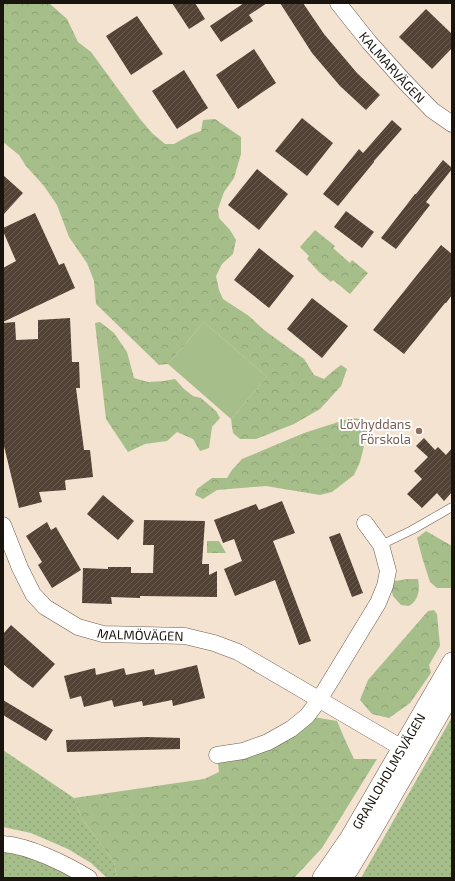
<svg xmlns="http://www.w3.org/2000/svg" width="455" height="881" font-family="'Exo 2',sans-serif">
	<defs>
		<pattern id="grass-dots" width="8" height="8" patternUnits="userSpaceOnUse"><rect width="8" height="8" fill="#a6be89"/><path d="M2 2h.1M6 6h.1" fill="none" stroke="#8ea275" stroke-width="1.8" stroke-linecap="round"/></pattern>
		<pattern id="forest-crowns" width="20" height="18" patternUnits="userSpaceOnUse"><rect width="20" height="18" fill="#a6be89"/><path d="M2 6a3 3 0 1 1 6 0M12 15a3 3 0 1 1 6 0" fill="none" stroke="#8ea275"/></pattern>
		<pattern id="building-hatch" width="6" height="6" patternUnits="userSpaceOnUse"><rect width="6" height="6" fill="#524235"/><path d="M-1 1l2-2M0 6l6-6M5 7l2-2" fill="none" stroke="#675a4f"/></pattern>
	</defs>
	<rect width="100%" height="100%" fill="#f4e3d1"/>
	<g fill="url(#grass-dots)">
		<path d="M452 717V878H361Z"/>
		<path d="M3 750 74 798 82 819 114 862 117 878H107L91 863 68 849 31 833 3 827Z"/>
		<path d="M3 850 32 857 78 878H3Z"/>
	</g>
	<g fill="url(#forest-crowns)">
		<path d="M3 3H49L67 19 78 42 91 52 140 119 152 133 165 144H174L190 135 201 131 203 120 215 119 241 137V154L234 178 224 192 218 209 219 218 230 230 236 240 233 254 222 264 216 276 219 290 223 299 249 316 264 330 304 359 314 375 324 379 333 371 341 365 347 369 341 386 320 409 294 424 256 439H240L233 433 231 419 267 377 204 322 168 364 159 365 96 304 94 281 87 263 69 237 57 205 44 186 26 166 19 155 3 142Z"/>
		<path d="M315 230 335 246 333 248 350 263 352 260 368 273 350 294 333 280 331 282 319 272 307 259 309 256 300 247Z"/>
		<path d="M100 322 114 333 127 352 134 378 148 382 164 381 175 379 184 389 193 396 201 398 216 411 220 418 212 427 209 448 200 451 193 439 177 432 167 441 145 444 128 452 106 419 95 323Z"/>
		<path d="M351 418 360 419 371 427 365 442 360 462 354 475 332 492 320 495 266 486 217 490 203 499 195 495 197 489 212 478H227L232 470 242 459 304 433Z"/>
		<path d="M426 531 452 546V588H437L430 582 422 557 417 538Z"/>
		<path d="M207 541H219L226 553H207Z"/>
		<path d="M408 579H418C420 589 419 600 409 606L401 605 393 596 391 588 395 581Z"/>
		<path d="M434 610 437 614 440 646 429 665 431 673 410 703 389 718 372 714 360 700 368 680 428 611Z"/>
		<path d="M307 716 337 721 346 742 354 759H377L322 848 294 878H117L114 862 82 819 74 798 204 779 219 772 217 755Z"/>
	</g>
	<path fill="#a6be89" d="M204 322 267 377 231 419 168 364Z"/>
	<g fill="url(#building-hatch)">
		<path d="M172 3H195L205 19 189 29Z"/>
		<path d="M244 3H267L249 15 253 21 221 42 210 26Z"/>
		<path d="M280 3H303L324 34 357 73 380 95 366 110 340 86 312 53Z"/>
		<path d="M426 9 452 34V48L432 69 399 37Z"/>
		<path d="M137 16 163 54 131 75 106 36Z"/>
		<path d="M254 49 276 83 238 109 216 75Z"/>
		<path d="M184 70 208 108 177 129 152 91Z"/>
		<path d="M302 118 333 143 307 176 275 151Z"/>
		<path d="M392 120 402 129 374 161V162L338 206 323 194 359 149 363 153Z"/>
		<path d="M443 160 452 168V169L426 202 430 205 396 249 381 238 415 194H416Z"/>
		<path d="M257 169 288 194 259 230 228 205Z"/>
		<path d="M3 175 23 193 3 215Z"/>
		<path d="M346 211 374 232 362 248 334 227Z"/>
		<path d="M35 213 59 265 64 263 75 288 3 322V268L16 261 6 238 3 231V228Z"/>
		<path d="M441 245 452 254V295L446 303H445L404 354 373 330Z"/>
		<path d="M259 248 294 276 269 308 234 280Z"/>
		<path d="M312 298 348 326 322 358 287 329Z"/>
		<path d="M70 318 72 362H79L80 388H76L84 450H90L93 477 66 480 65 481 66 490 39 492 42 502 19 508 3 442V323L15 322 16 340 38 339V320Z"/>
		<path d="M424 438 435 450 438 447 446 455 452 448V492L444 501 437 493 422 508 407 494 422 479 414 471 428 457 416 446Z"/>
		<path d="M103 495 134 521 118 540 87 514Z"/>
		<path d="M282 501 295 533 273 541 311 641 299 645 275 580 235 596 224 569 242 561 234 539 223 543 214 520 256 504 259 510Z"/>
		<path d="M144 520 205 521 202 564H209V575L217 571V597L140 596V598L111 597 112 604 82 603 83 568 108 569V567H131V573H153L154 545H143Z"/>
		<path d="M47 522 51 530 56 527 81 570 52 588 38 565 42 562 26 536Z"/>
		<path d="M340 533 363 593 352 597 329 537Z"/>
		<path d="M11 625 55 664 33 688 18 677 3 664V634Z"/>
		<path d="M197 665 205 698 173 706 172 700 143 706 142 701 114 707 112 700 84 707 81 696 70 699 64 676 95 668 96 675 124 668 126 675 154 669 155 675Z"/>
		<path d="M3 700 53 730 46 741 3 715Z"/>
		<path d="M147 737 180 738V749L67 752 66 740Z"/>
	</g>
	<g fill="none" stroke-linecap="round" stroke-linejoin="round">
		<defs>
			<path id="service" d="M381 545 412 530 452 507"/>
			<g id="minor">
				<path id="s1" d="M338 3 369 42 403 80 432 110 452 124"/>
				<path id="s2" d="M3 525 20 568 33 594 45 607 78 627 103 634 185 636 214 643 238 652 402 748 412 755"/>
				<path d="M217 755 243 751 268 742 291 729 307 716 319 700 378 603 385 586 388 571 381 545 365 523"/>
				<path d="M3 844C30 846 66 864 89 878"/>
			</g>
			<g id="tertiary">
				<path id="s3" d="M322 878 349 839 452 662"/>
				<path d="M342 878 349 869 370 834 452 692"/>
			</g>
		</defs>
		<use href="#service" stroke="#6d5e4e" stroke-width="9"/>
		<use href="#minor" stroke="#6d5e4e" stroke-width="17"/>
		<use href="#tertiary" stroke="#6d5e4e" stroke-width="20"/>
		<use href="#service" stroke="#fff" stroke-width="8"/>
		<use href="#minor" stroke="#fff" stroke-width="16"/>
		<use href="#tertiary" stroke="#fff" stroke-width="19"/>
	</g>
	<circle fill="#8d6e63" stroke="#fff" stroke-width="1.5" cx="419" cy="431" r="4"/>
	<g text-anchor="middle" stroke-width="4" stroke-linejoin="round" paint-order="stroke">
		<g font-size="13" fill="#1a140e" stroke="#fff">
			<text dy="5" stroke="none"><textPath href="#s1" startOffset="84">KALMARVÄGEN</textPath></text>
			<text dy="5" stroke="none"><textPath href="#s2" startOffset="195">MALMÖVÄGEN</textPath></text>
			<text dy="5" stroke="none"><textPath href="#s3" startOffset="126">GRANLOHOLMSVÄGEN</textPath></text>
		</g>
		<g font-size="13" fill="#785e54" stroke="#fff" text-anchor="end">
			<text x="411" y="429">Lövhyddans<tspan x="411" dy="15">Förskola</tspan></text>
		</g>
	</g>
	<rect width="455" height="881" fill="none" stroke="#1a140e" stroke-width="8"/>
</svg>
